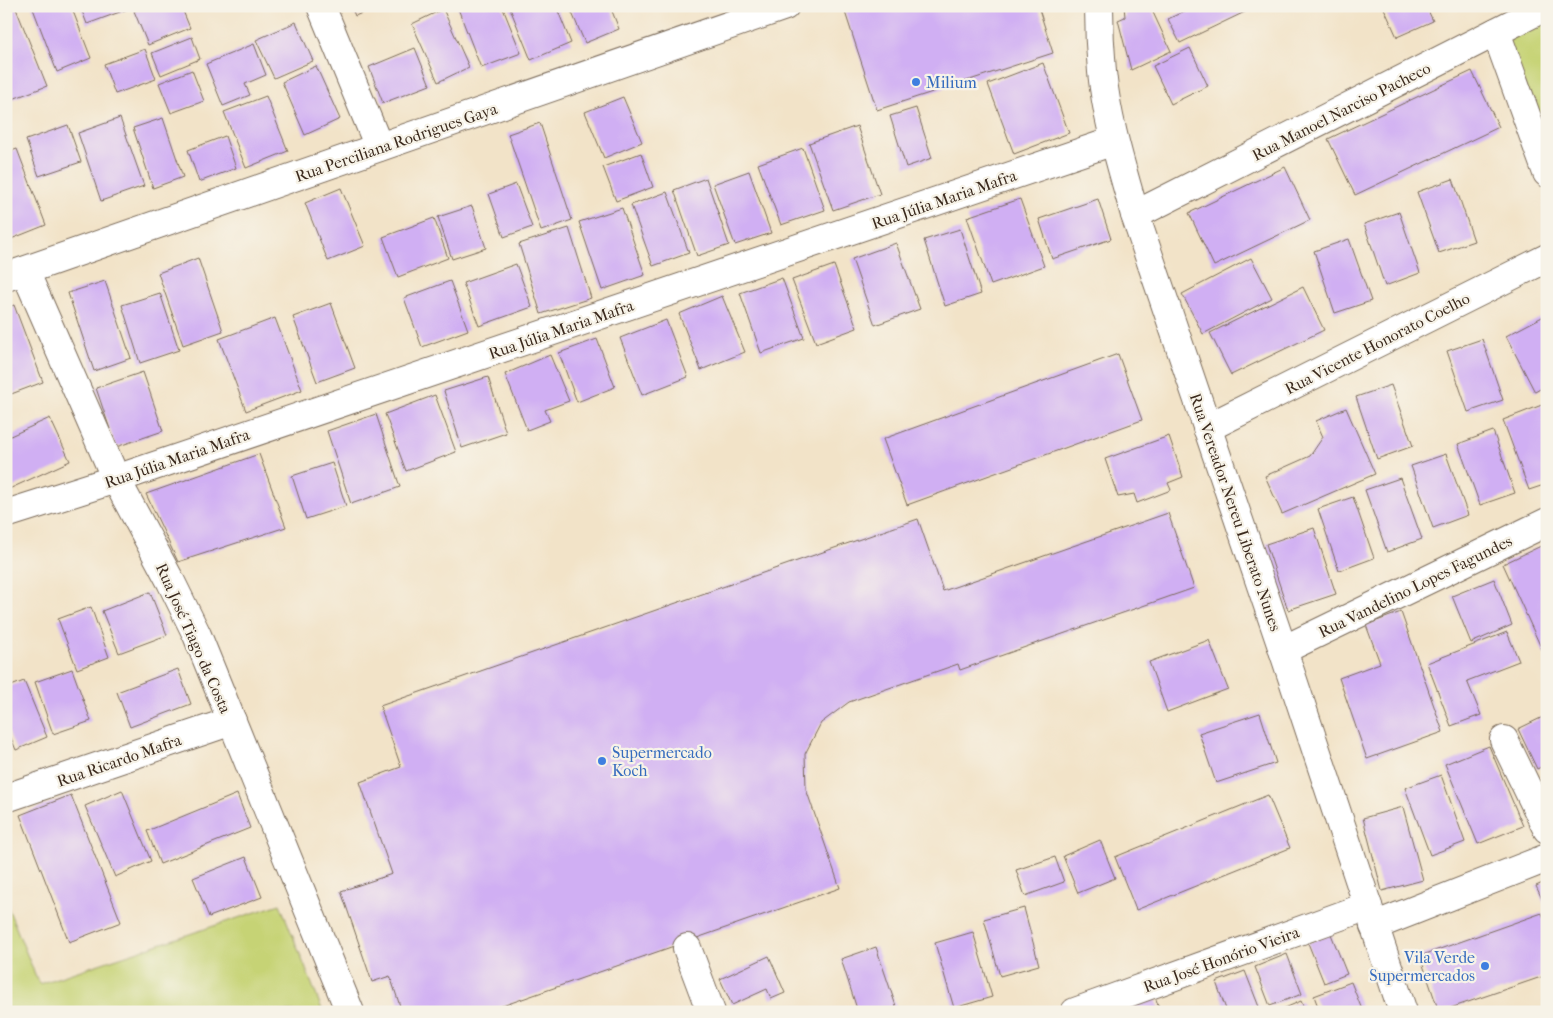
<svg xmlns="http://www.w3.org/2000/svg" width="1553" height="1018" font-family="'IM FELL French Canon',serif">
	<rect width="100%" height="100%" fill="#f7f3e8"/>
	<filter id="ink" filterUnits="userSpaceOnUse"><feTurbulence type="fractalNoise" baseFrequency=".02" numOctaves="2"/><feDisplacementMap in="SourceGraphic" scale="10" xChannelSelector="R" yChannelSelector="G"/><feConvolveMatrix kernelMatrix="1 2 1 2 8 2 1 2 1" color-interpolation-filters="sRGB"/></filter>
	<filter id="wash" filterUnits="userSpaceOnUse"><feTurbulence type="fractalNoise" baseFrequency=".0096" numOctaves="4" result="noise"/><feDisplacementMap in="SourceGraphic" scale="20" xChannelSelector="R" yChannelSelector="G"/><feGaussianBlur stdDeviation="1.12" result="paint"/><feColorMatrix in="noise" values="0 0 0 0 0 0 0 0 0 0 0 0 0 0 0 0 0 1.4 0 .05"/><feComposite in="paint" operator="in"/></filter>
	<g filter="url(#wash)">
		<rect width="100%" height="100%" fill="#f2e3c8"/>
		<g fill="#c6d375" stroke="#807e4a">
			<path d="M1547 14V112L1536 117 1505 35Z"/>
			<path d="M6 903 39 984 280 904 323 1012H6Z"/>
		</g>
		<g id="blocks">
			<g fill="#d0aff3">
				<path d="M6 6H15L47 86 10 100 6 90Z"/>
				<path d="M32 6H71L91 58 57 72Z"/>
				<path d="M80 6H127L128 9 87 24Z"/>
				<path d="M144 6H181L190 28 148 45 134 11Z"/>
				<path d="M351 6H379L355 16Z"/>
				<path d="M457 6H502L521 53 481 68Z"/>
				<path d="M509 6H556L571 43 531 60Z"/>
				<path d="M569 6H610L619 29 585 43Z"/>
				<path d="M843 6H1038L1053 53 877 110Z"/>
				<path d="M1124 6H1150L1171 51 1131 70 1118 20 1125 17Z"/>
				<path d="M1195 6H1250L1251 9 1180 43 1168 19Z"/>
				<path d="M1383 6H1426L1433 21 1397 37Z"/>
				<path d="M443 9 469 67 438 82 412 24Z"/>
				<path d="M296 22 313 61 274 78 256 40Z"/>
				<path d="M192 37 200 59 161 75 152 53Z"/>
				<path d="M254 44 266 75 245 84 250 95 223 106 206 64Z"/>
				<path d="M415 48 430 85 383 103 369 67Z"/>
				<path d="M1190 48 1208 86 1171 104 1153 66Z"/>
				<path d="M145 49 156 79 115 94 104 64Z"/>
				<path d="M1043 63 1069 133 1014 154 988 84Z"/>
				<path d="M316 66 340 119 305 135 282 82Z"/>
				<path d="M192 70 204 101 171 113 159 83Z"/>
				<path d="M1472 71 1499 127 1355 195 1328 139Z"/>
				<path d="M266 96 288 151 246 168 224 112Z"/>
				<path d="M623 97 642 142 604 158 585 112Z"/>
				<path d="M916 108 932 158 906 167 890 116Z"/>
				<path d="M120 118 144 186 101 201 78 133Z"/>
				<path d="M163 118 183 177 153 188 133 128Z"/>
				<path d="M540 123 572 220 541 231 508 134Z"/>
				<path d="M68 125 81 162 39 176 26 140Z"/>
				<path d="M857 126 880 194 833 210 809 143Z"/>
				<path d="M225 136 236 168 199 182 188 150Z"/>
				<path d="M803 148 825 210 781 225 758 164Z"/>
				<path d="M17 149 46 225 11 239 6 228V153Z"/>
				<path d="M641 153 653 187 616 201 603 167Z"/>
				<path d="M1285 167 1310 220 1214 266 1189 213Z"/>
				<path d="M749 171 771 233 735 245 713 184Z"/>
				<path d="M706 178 729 245 697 256 674 190Z"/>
				<path d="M1453 179 1474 241 1439 253 1417 192Z"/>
				<path d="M516 184 532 227 504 237 489 194Z"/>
				<path d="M341 188 365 246 328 261 305 203Z"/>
				<path d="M667 192 689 253 653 266 631 205Z"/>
				<path d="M1020 199 1044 266 991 285 967 217Z"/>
				<path d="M1098 199 1111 239 1052 259 1039 219Z"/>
				<path d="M472 206 486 248 452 259 438 217Z"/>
				<path d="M622 208 645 275 602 290 579 222Z"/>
				<path d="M1399 212 1420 273 1385 286 1364 224Z"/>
				<path d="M434 218 448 258 398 277 383 237Z"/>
				<path d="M569 228 591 298 541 314 519 244Z"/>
				<path d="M960 229 981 294 945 306 924 240Z"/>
				<path d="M1349 239 1371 301 1335 313 1314 251Z"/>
				<path d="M896 243 920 309 875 325 852 259Z"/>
				<path d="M198 258 223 331 183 345 158 273Z"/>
				<path d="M1251 258 1272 298 1203 334 1182 294Z"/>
				<path d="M516 264 532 307 479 326 463 283Z"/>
				<path d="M834 265 857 328 816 343 792 280Z"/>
				<path d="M782 278 804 338 761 353 740 293Z"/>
				<path d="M105 281 131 358 94 371 68 293Z"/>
				<path d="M450 281 468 330 422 347 404 298Z"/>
				<path d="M1303 287 1324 330 1231 375 1210 333Z"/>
				<path d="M160 293 179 350 140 363 122 305Z"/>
				<path d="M722 296 745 352 701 370 679 314Z"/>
				<path d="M331 303 355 368 317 382 293 317Z"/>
				<path d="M14 305 43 382 6 396V308Z"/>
				<path d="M1544 316 1547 321V385L1535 392 1506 336Z"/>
				<path d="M275 318 302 390 246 411 219 339Z"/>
				<path d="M666 320 688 377 642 395 620 338Z"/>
				<path d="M597 339 615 387 577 402 559 353Z"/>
				<path d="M1482 339 1503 400 1468 412 1447 351Z"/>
				<path d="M1118 354 1142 420 907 505 883 439Z"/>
				<path d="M550 355 569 401 545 410 550 421 527 430 505 374Z"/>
				<path d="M143 372 163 431 116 447 96 388Z"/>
				<path d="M488 377 506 433 462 448 444 391Z"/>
				<path d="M1391 385 1413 446 1377 459 1356 397Z"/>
				<path d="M435 395 456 452 406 471 385 414Z"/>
				<path d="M1547 403V484L1529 490 1503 420Z"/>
				<path d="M1346 408 1375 474 1282 514 1265 476 1310 456 1323 437 1316 421Z"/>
				<path d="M376 414 400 487 351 504 327 431Z"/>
				<path d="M50 418 70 461 9 489 6 483V438Z"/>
				<path d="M1493 431 1515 493 1480 505 1458 444Z"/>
				<path d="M1169 436 1183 477 1168 483 1171 490 1137 503 1134 494 1118 497 1105 459Z"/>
				<path d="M259 454 286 527 178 562 146 494Z"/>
				<path d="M1446 454 1468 515 1433 528 1411 466Z"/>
				<path d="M332 463 346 506 306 519 292 476Z"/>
				<path d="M1400 478 1422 539 1387 552 1365 490Z"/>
				<path d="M1353 497 1374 558 1339 571 1318 509Z"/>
				<path d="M1168 513 1194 588 960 670 958 664 849 702 821 723 805 754 806 789 840 888 485 1012H402L390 976 372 982 341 891 392 874 360 782 401 767 380 706 918 519 943 591Z"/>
				<path d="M1314 528 1336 594 1288 610 1266 544Z"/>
				<path d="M1541 546 1547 559V653L1544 654 1503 564Z"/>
				<path d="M1494 579 1512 625 1471 643 1452 596Z"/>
				<path d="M150 592 167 635 119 653 102 611Z"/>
				<path d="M91 607 109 657 77 669 58 619Z"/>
				<path d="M1401 612 1443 732 1367 759 1339 678 1380 663 1366 625Z"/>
				<path d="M1507 632 1519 661 1467 681 1481 715 1451 726 1427 663Z"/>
				<path d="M1209 640 1228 689 1167 712 1149 662Z"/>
				<path d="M72 669 91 721 53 734 35 682Z"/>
				<path d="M178 669 191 704 130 727 117 692Z"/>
				<path d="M24 681 47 737 16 750 6 726V688Z"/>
				<path d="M1260 713 1276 763 1216 783 1199 733Z"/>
				<path d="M1547 715V764L1537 769 1518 729Z"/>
				<path d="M1489 746 1523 826 1478 844 1445 764Z"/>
				<path d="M1441 775 1465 842 1430 855 1405 788Z"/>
				<path d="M122 790 151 861 115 877 85 806Z"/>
				<path d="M237 794 250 828 160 864 147 831Z"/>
				<path d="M71 795 121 922 69 942 20 815Z"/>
				<path d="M1268 795 1290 848 1136 910 1115 857Z"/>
				<path d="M1403 807 1423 880 1382 891 1363 818Z"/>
				<path d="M1100 840 1115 878 1078 893 1063 856Z"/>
				<path d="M246 857 262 897 209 917 193 878Z"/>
				<path d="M1055 857 1064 882 1025 896 1016 870Z"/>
				<path d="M1547 881V910L1536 886Z"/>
				<path d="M1024 908 1039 965 1000 976 984 919Z"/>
				<path d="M1542 913 1547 926V975L1439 1012 1420 956Z"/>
				<path d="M973 932 992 997 954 1008 935 943Z"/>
				<path d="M1331 934 1347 974 1324 983 1308 943Z"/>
				<path d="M876 947 898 1012H858L841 959Z"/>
				<path d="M1287 954 1302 994 1270 1006 1255 967Z"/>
				<path d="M769 956 785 993 771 999 767 989 732 1005 720 979Z"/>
				<path d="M1245 971 1261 1012H1227L1216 982Z"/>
				<path d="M1351 982 1363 1012H1320L1314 996Z"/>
				<path d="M1155 997 1161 1012H1117Z"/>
				<path d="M1301 1001 1306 1012H1276Z"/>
			</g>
		</g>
	</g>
	<g filter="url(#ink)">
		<use href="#blocks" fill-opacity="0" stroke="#7b6b5a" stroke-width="1"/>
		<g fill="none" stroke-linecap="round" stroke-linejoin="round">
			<defs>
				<g id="minor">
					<path d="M321 6 379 147"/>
					<path d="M1496 32 1547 173"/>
					<path d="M1135 215 1547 6"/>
					<path d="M25 271 116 479 171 582 197 635 350 1012"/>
					<path d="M6 277 785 6"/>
					<path d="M1207 428 1547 258"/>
					<path d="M6 514 116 479 1114 141"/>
					<path d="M1283 650 1547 522"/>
					<path d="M1504 740 1547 829"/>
					<path d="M6 798 232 721"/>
					<path d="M1374 926 1547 858"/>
					<path d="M687 948 711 1012"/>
					<path d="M1075 1012 1368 906"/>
				</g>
				<path id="secondary" d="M1099 6C1099 28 1100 50 1102 72 1107 121 1122 168 1135 215L1283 650 1403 1012"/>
			</defs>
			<use href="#minor" stroke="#7b6b5a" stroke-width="30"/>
			<use href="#secondary" stroke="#7b6b5a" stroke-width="30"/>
			<use href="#minor" stroke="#fff" stroke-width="28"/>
			<use href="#secondary" stroke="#fff" stroke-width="28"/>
		</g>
	</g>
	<g fill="#3f7fe0" stroke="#f7f3e8" stroke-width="2">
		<circle cx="916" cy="82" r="5"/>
		<circle cx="602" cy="761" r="5"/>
		<circle cx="1485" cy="966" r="5"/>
	</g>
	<g text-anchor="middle" stroke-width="4.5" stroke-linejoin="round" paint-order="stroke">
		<g font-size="16" fill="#366cbe" stroke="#f7f3e8" text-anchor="start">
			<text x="926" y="88">Milium</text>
			<text x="612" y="758">Supermercado<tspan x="612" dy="18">Koch</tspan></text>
			<text x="1475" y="963" text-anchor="end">Vila Verde<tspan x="1475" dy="18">Supermercados</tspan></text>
		</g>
		<g font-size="16" fill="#3b2a1e" stroke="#f7f3e8">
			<text transform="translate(1341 111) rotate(-27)" y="6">Rua Manoel Narciso Pacheco</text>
			<text transform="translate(396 142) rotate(-19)" y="6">Rua Perciliana Rodrigues Gaya</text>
			<text transform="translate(944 199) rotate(-19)" y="6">Rua Júlia Maria Mafra</text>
			<text transform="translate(561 329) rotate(-19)" y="6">Rua Júlia Maria Mafra</text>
			<text transform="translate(1377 343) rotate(-27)" y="6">Rua Vicente Honorato Coelho</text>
			<text transform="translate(177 458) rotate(-19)" y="6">Rua Júlia Maria Mafra</text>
			<text transform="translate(1236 512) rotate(71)" y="6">Rua Vereador Nereu Liberato Nunes</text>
			<text transform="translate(1415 586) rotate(-26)" y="6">Rua Vandelino Lopes Fagundes</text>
			<text transform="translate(194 638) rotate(66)" y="6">Rua José Tiago da Costa</text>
			<text transform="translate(119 760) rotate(-19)" y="6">Rua Ricardo Mafra</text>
			<text transform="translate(1221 959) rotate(-20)" y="6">Rua José Honório Vieira</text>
		</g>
	</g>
	<rect width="1553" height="1018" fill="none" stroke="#f7f3e8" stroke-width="25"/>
</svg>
